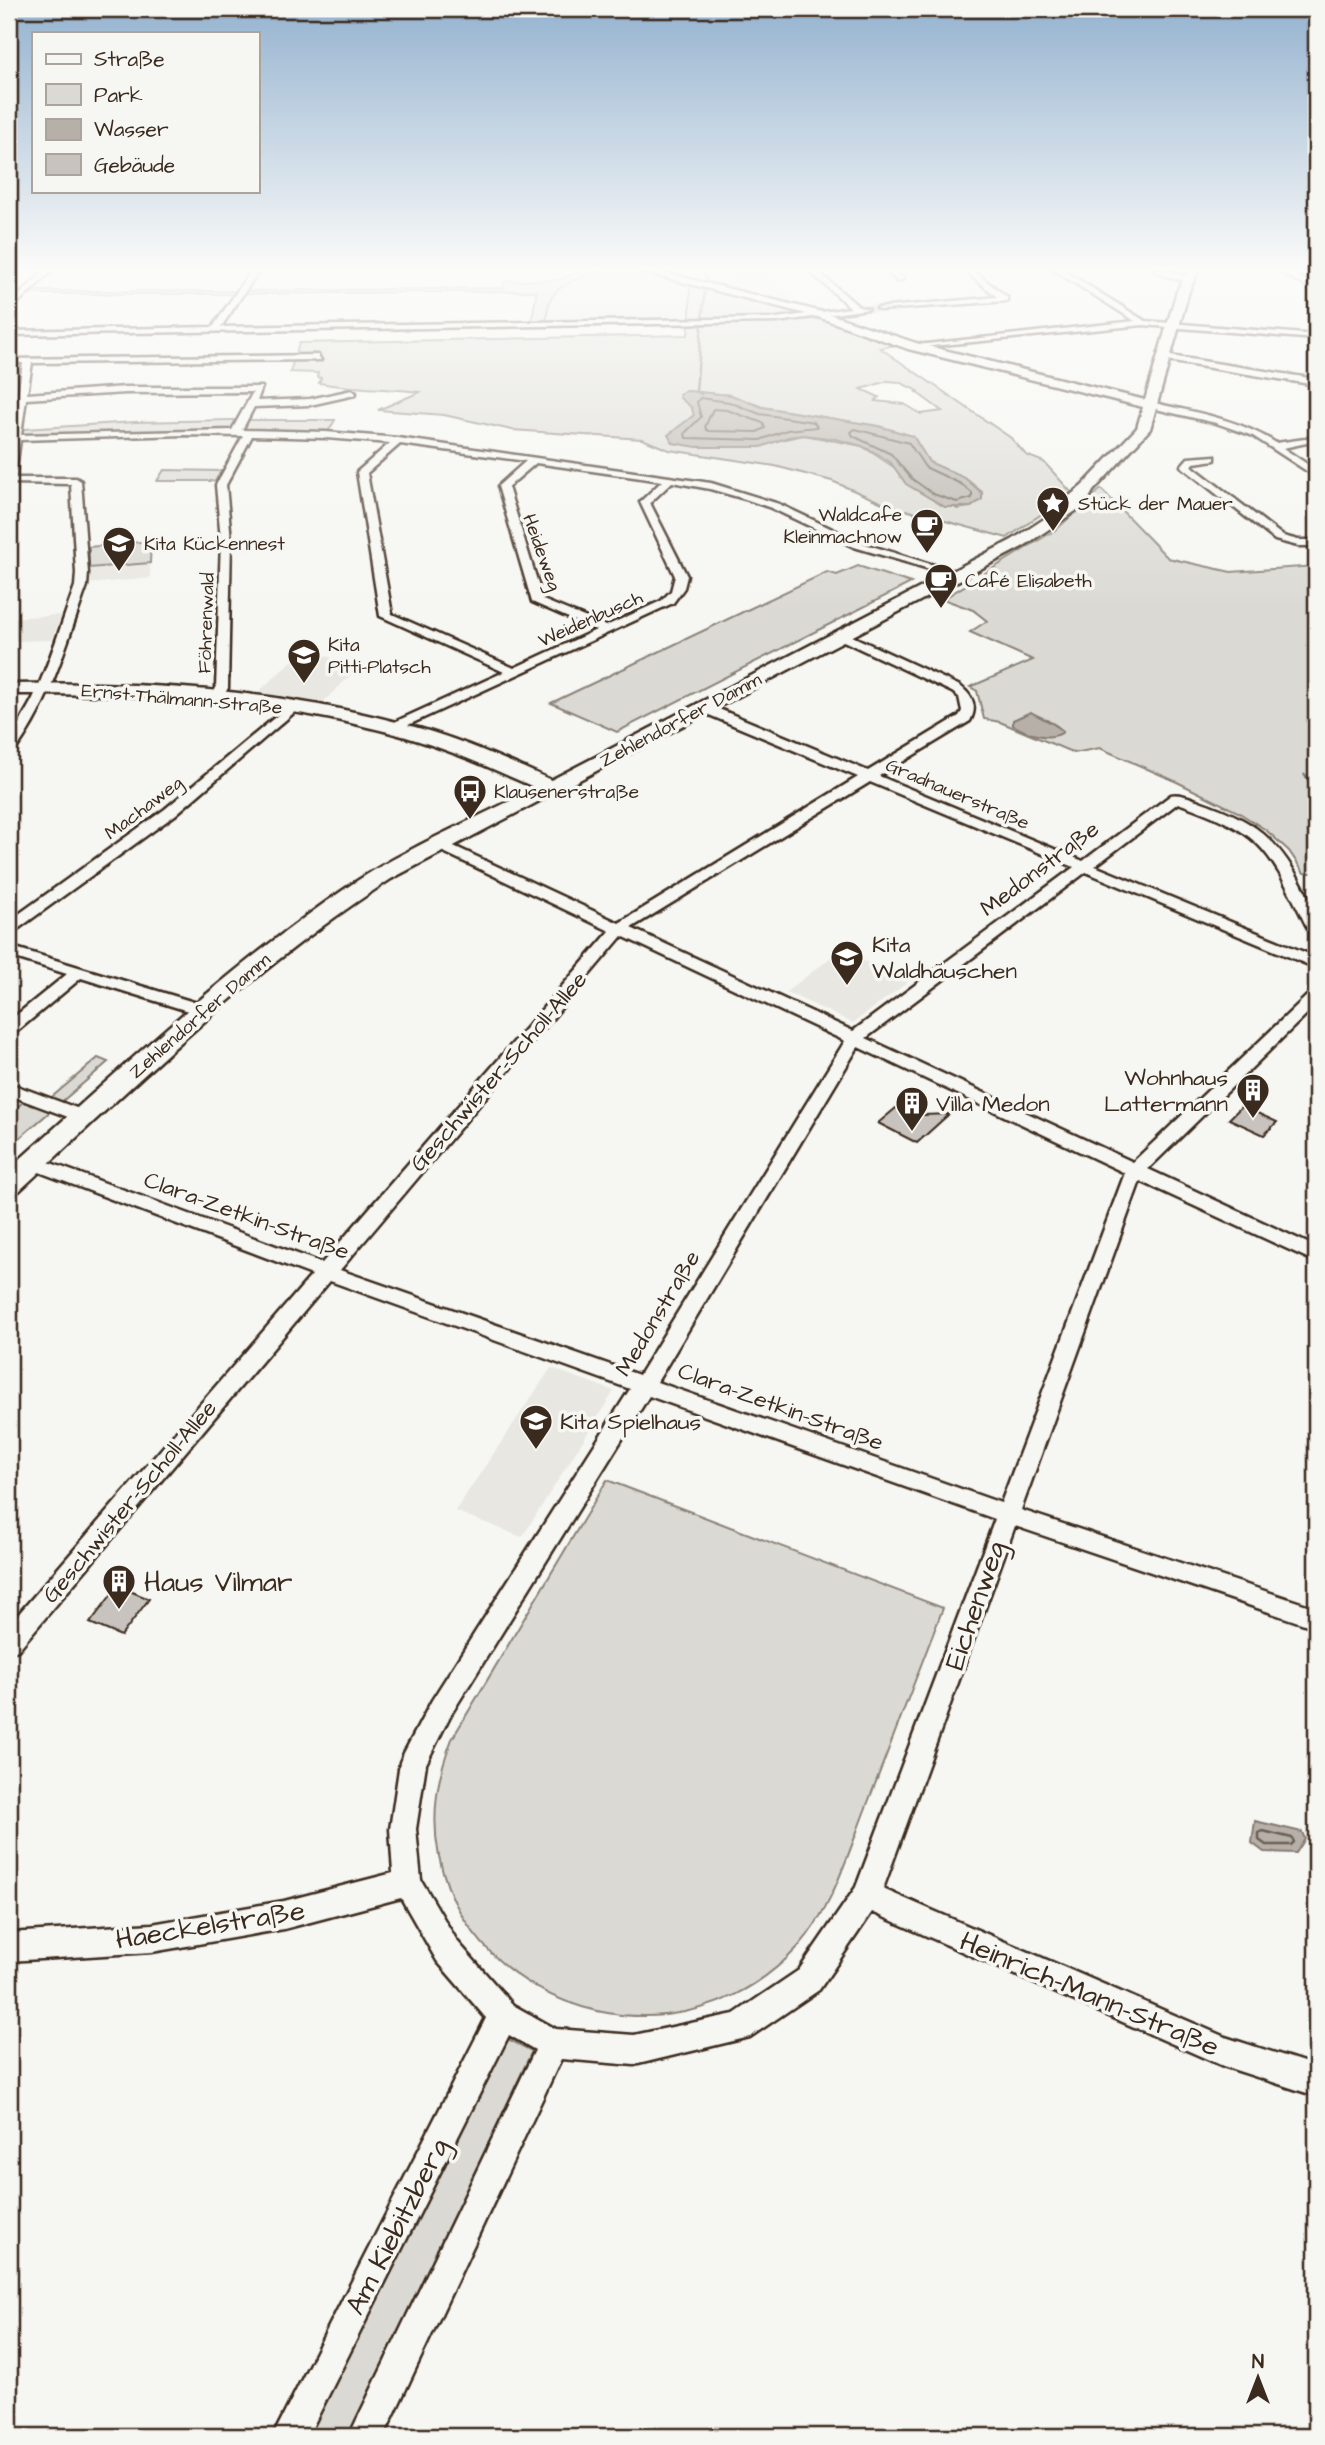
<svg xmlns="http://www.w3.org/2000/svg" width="1325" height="2445" font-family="'Architects Daughter',sans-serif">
	<rect width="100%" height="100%" fill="#f6f6f2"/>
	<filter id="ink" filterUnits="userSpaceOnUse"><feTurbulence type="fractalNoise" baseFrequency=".0143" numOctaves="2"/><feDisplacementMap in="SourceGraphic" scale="14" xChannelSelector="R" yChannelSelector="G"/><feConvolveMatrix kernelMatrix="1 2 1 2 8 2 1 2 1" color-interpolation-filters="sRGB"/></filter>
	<g filter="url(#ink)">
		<g fill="#e8e7e2">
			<path d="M607 269H622L690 284V320L546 323 550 301 557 291 575 280Z"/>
			<path d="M723 269H762L795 300 787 301 729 286Z"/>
			<path d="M150 553V578L87 584 90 558Z"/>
			<path d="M62 615 52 640 9 641V618Z"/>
			<path d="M304 650 360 666 320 705 255 695Z"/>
			<path d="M841 950 908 982 853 1023 786 992Z"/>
			<path d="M551 1368 614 1391 522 1537 455 1511Z"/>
		</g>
		<g fill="#dad9d3" stroke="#8a8278" stroke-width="2" fill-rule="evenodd">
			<path d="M590 269H607C590 275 556 282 550 301 547 308 547 316 546 323L531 324 537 291 246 294 248 291 503 288 505 281 557 280Z"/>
			<path d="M690 284 800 313 801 315 782 318 690 320Z"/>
			<path d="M34 291H235L233 294H30Z"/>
			<path d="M821 319 896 345 880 348 1011 438 1026 455 1044 462 1072 493 1007 538 887 505 832 481 775 466 669 450 642 439 512 430 444 415 378 410 420 392C386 388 353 389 319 383L321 378 317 377 318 373 290 372 299 343 688 335 689 324ZM888 381 899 382 918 391 916 392 942 411 921 414 904 404 875 401 879 397 861 389ZM686 391 731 395 762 407 878 426 913 436 929 462 965 478 982 492V499L971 507 957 509 862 446 804 435 776 441 684 424 694 415Z"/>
			<path d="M231 420H335L326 435 131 433 9 438V430L135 422Z"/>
			<path d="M164 470 221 471 215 481H157Z"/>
			<path d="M1101 489 1168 558 1231 572 1316 566V873H1304L1289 851 1266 830 1238 812 1177 782 1100 748 1074 753 1000 722 984 719 977 691 970 687 1033 660 970 632 987 621 973 610 943 599 1057 529Z"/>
			<path d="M151 541 150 563 89 568V547Z"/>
			<path d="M858 566 911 583 617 732 551 703 827 572 837 575Z"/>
			<path d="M98 1058 108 1062 17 1140 9 1137V1114L23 1102 40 1107Z"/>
			<path d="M607 1480 943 1608C918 1674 892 1739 867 1805 848 1853 833 1908 798 1947 645 2112 365 1957 452 1739Z"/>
			<path d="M502 2036 532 2051 351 2436H304Z"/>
		</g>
		<g fill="#b6b0a9" stroke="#857a71" stroke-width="2">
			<path d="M686 391 731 395 762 407 878 426 913 436 929 462 965 478 982 493V499L971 507H945L906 484 891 463 878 454 862 446 836 439 804 435 788 437 761 447H697L673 443 668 435 694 415 692 408 680 398 679 394Z"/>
			<path d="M1031 712C1039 717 1060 725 1063 732 1050 742 1026 733 1013 725V720Z"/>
			<path d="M1255 1821 1302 1832 1305 1839 1296 1853 1264 1852 1252 1843Z"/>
		</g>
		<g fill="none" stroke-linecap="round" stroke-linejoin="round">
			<g stroke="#6c6056" stroke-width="2">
				<path d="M700 398 729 402 760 414 814 422 817 427 787 430 760 440 686 438 685 433 701 417 697 402Z"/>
				<path d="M713 409 727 410 763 423 765 428 757 432 708 431 705 427Z"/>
				<path d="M855 429 909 443 925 467 961 484 972 493V498L957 502 933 494 911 478 891 454 853 436 851 432Z"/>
			</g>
			<path stroke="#6c6056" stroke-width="2.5" d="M1263 1831 1292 1838 1294 1842 1291 1845H1266L1259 1840V1833Z"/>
			<path stroke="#857a71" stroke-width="2.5" d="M701 269 706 277 696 391 701 394"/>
			<path stroke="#857a71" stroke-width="3.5" d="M1305 775 1316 789"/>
		</g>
		<g fill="#c8c3be" stroke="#3b2a1e" stroke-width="2">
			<path d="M1242 1106 1277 1122 1264 1135 1229 1119Z"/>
			<path d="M907 1107 922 1115 949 1114 917 1143 878 1123 896 1108Z"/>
			<path d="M118 1586 149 1599 121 1636 90 1623Z"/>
		</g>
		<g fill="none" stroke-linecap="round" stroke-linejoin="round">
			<path stroke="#d1cdc8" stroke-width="8" stroke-dasharray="8 4.5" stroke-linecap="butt" d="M869 309 881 308"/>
			<defs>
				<g id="street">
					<path d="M46 269H54L9 311V305Z"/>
					<path d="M252 269H260L221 327 777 318 851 308 807 269H815L859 307 869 309 777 322 9 335V331L213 327Z"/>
					<path d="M885 269H893L904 279 897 281Z"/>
					<path d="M963 269H971L1007 297V301L881 310 877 308 997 297Z"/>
					<path d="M1052 269H1061L1145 321 1316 335V339L1143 325 912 348 908 346 1135 321Z"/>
					<path d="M1153 269H1163L1193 278C1180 283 1164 276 1153 269Z"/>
					<path d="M1274 269H1283L1316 286V291Z"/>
					<path d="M318 355 321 360 32 363 27 394 126 387H262L257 401 310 399 352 390 356 393 355 395 310 405 254 407 242 430 326 432 398 438 711 483 779 504 862 543 963 574 957 577 854 547 771 508 745 499 710 489 672 482 650 503 687 576 684 588 673 603 393 732 386 728 388 725 504 672 380 616 357 472 390 443 326 438 252 436 226 485 231 540 228 688 221 700 217 701 211 697 216 688 221 540 216 485 243 436 184 435 20 440 15 478H76L81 481 88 573 87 586C66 643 51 703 14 752L9 753C9 733 27 713 35 694 51 659 62 622 75 586L76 573 71 484 9 483 11 441 9 435H12L23 363H9V359ZM253 392 232 430 21 435 26 399 126 393ZM400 444 526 461 498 486 532 602 596 630 514 668 392 614 367 473ZM536 463 662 481 640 502 675 576 671 591 661 601 606 626 543 600 508 487Z"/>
					<path d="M1164 355 1316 379V385L1161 360Z"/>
					<path d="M1150 402C1193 412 1239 419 1276 443L1305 439 1316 434V441L1283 448 1316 470V477L1253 436 1216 423 1147 407 1145 405Z"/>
					<path d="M1215 456V460L1194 463 1192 466 1283 536 1298 540H1316V546H1298L1275 540 1181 466 1188 458Z"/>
					<path d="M841 631 960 686C973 696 978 707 970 721L879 776 1083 861 1171 795C1181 793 1193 799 1202 802 1251 819 1276 837 1301 883 1310 900 1317 914 1316 934L1308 929C1268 849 1266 834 1178 803L1095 866 1316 957V968L1086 872 866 1038 1133 1162 1310 993 1316 991V1005L1148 1169 1316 1247V1262L1140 1181 1021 1510 1316 1608V1628L1015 1526 883 1889 1225 2037 1316 2066V2096L1223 2066 872 1912 819 1990 750 2037 634 2065 561 2059 384 2436H349L535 2050 509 2035 308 2436H273L486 2018 437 1961 401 1898 284 1929 152 1952 9 1961V1933L152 1924 284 1901 393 1873 390 1829 400 1762 404 1753 432 1700 630 1389 330 1281 18 1650 9 1653V1625L312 1275 26 1167 24 1163 26 1159H40L322 1263 610 931 433 847 431 844 433 841H443L619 923 858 777 697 710V704H707L868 771 959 716 962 711 959 697 952 692 837 638 835 635ZM870 782 1074 867 853 1031 631 928ZM622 936 845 1041 639 1375 340 1270ZM858 1047 1125 1173 1001 1503 657 1382ZM649 1396 995 1519 856 1887 799 1970 734 2014 634 2035 556 2029 513 2005 457 1941 421 1880 416 1829 426 1764 450 1716Z"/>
					<path d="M292 703 297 704V710L175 815 15 931 9 933V921L165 809Z"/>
					<path d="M9 946 207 1006 209 1010 201 1015 81 978 15 1033 9 1034V1021L67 974 9 956Z"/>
					<path d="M9 1083 90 1113 93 1117 84 1123 9 1095Z"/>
				</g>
				<path id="secondary" d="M632 269H650L826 313 916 343 1145 400 1177 291 1189 269H1199L1189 291 1150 429 1093 491 1086 504 1024 546 391 879C254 967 138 1081 19 1191L9 1193V1169C120 1070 228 967 352 884 410 846 474 820 536 788 493 769 451 750 406 737 277 700 143 693 9 694V684C147 681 288 690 422 729 466 742 509 761 551 780L1012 540 1070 502 1067 498 1082 486 1137 428 1143 407 908 349 818 317Z"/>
			</defs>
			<use href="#street" stroke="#3b2a1e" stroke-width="5"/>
			<use href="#secondary" stroke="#3b2a1e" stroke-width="5"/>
			<use href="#street" fill="#f6f6f2" fill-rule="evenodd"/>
			<use href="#secondary" fill="#f6f6f2" fill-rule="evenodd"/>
		</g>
	</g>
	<linearGradient id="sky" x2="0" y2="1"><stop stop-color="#94b2cf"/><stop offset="0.44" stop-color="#fbfbf9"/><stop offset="1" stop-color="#fbfbf9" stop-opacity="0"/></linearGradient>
	<rect width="1325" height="611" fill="url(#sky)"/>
	<defs>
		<symbol id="sight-pin" viewBox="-11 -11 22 30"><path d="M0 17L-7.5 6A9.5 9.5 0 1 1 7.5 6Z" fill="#3b2a1e" stroke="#f6f6f2"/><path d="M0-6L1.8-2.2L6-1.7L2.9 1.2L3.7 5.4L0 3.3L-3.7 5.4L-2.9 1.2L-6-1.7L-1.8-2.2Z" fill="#fff"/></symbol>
		<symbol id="cafe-pin" viewBox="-11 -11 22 30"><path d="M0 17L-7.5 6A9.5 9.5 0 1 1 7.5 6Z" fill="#3b2a1e" stroke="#f6f6f2"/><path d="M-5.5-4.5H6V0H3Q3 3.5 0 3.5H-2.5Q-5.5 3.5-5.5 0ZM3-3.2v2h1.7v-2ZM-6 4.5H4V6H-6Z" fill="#fff"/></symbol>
		<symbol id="school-pin" viewBox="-11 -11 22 30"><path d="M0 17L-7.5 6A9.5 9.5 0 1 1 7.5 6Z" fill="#3b2a1e" stroke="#f6f6f2"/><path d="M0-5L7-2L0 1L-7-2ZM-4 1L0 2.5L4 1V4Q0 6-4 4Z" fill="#fff"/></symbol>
		<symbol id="bus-pin" viewBox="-11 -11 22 30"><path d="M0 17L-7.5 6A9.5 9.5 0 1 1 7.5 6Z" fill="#3b2a1e" stroke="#f6f6f2"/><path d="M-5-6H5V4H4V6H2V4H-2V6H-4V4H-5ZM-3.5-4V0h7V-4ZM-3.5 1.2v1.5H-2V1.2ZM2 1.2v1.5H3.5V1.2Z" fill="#fff"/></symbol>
		<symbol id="building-pin" viewBox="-11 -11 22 30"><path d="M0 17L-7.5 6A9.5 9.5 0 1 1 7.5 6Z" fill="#3b2a1e" stroke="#f6f6f2"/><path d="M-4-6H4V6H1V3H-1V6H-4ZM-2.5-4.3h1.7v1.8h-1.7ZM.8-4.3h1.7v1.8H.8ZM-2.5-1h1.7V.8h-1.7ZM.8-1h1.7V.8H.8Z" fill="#fff"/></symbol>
	</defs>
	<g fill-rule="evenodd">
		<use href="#sight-pin" x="1034" y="484" width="38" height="52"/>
		<use href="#cafe-pin" x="908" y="506" width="38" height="52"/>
		<use href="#school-pin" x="100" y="524" width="38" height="52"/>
		<use href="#cafe-pin" x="922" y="561" width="38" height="52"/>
		<use href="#school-pin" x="285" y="636" width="38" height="52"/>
		<use href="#bus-pin" x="451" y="772" width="38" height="52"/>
		<use href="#school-pin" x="828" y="938" width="38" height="52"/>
		<use href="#building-pin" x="1234" y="1071" width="38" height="52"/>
		<use href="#building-pin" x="893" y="1084" width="38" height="52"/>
		<use href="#school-pin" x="517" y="1402" width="38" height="52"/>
		<use href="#building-pin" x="100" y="1562" width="38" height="52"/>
	</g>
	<g text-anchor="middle" stroke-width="7" stroke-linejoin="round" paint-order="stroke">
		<g font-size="19" fill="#3b2a1e" stroke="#f6f6f2" text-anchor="start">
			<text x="1078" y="510">Stück der Mauer</text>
			<text x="902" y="521" text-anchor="end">Waldcafe<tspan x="902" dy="22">Kleinmachnow</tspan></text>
			<text x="144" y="550">Kita Kückennest</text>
			<text x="965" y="587">Café Elisabeth</text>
			<text x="328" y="651">Kita<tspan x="328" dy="22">Pitti-Platsch</tspan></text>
			<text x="494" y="798">Klausenerstraße</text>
		</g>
		<g font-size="19" fill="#3b2a1e" stroke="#f6f6f2">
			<text transform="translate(543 552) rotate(70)" y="7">Heideweg</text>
			<text transform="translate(590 618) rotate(-24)" y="7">Weidenbusch</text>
			<text transform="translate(205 623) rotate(-88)" y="7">Föhrenwald</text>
			<text transform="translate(182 698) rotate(5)" y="7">Ernst-Thälmann-Straße</text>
			<text transform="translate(680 719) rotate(-28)" y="7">Zehlendorfer Damm</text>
			<text transform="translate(958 793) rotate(23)" y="7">Gradnauerstraße</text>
			<text transform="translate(143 807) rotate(-37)" y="7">Machaweg</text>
			<text transform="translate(199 1015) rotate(-41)" y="7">Zehlendorfer Damm</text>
		</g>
		<g font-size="23" fill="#3b2a1e" stroke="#f6f6f2">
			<text transform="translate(1039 868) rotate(-37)" y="8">Medonstraße</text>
			<text transform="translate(498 1071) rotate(-49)" y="8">Geschwister-Scholl-Allee</text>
			<text transform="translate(247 1215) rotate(20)" y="8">Clara-Zetkin-Straße</text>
			<text transform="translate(657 1313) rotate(-59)" y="8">Medonstraße</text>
			<text transform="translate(781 1406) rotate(20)" y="8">Clara-Zetkin-Straße</text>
			<text transform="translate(129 1501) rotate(-50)" y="8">Geschwister-Scholl-Allee</text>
		</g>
		<g font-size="23" fill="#3b2a1e" stroke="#f6f6f2" text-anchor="start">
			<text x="872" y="952">Kita<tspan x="872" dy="26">Waldhäuschen</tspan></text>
			<text x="1228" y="1085" text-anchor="end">Wohnhaus<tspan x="1228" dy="26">Lattermann</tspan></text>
			<text x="936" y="1111">Villa Medon</text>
			<text x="560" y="1429">Kita Spielhaus</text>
		</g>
		<g font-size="28" fill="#3b2a1e" stroke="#f6f6f2" text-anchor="start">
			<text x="144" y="1591">Haus Vilmar</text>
		</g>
		<g font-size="28" fill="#3b2a1e" stroke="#f6f6f2">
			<text transform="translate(974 1605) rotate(-71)" y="10">Eichenweg</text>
			<text transform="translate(210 1924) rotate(-9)" y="10">Haeckelstraße</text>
			<text transform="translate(1090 1993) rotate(23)" y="10">Heinrich-Mann-Straße</text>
			<text transform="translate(396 2226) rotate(-63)" y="10">Am Kiebitzberg</text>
		</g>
	</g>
	<rect width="1325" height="2445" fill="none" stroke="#f6f6f2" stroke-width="35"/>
	<rect x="18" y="18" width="1290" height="2410" fill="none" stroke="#3b2a1e" stroke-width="2.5" filter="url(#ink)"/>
	<rect x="32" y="32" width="228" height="161" fill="#f6f6f2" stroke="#aba49d" stroke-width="2"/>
	<rect x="46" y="54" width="35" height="10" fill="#f6f6f2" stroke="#aba49d" stroke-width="2"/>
	<text x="94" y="66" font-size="21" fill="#3b2a1e">Straße</text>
	<rect x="46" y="84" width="35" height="21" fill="#dad9d3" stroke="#aba49d" stroke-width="2"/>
	<text x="94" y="102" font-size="21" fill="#3b2a1e">Park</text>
	<rect x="46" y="119" width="35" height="21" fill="#b6b0a9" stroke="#aba49d" stroke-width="2"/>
	<text x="94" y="136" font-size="21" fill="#3b2a1e">Wasser</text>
	<rect x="46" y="154" width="35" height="21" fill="#c8c3be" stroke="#aba49d" stroke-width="2"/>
	<text x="94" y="172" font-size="21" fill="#3b2a1e">Gebäude</text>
	<g transform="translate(1258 2378)" stroke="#f6f6f2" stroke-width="5" paint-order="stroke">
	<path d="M0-5L12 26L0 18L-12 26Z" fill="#3b2a1e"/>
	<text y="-10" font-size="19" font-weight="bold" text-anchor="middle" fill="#3b2a1e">N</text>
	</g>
</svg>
